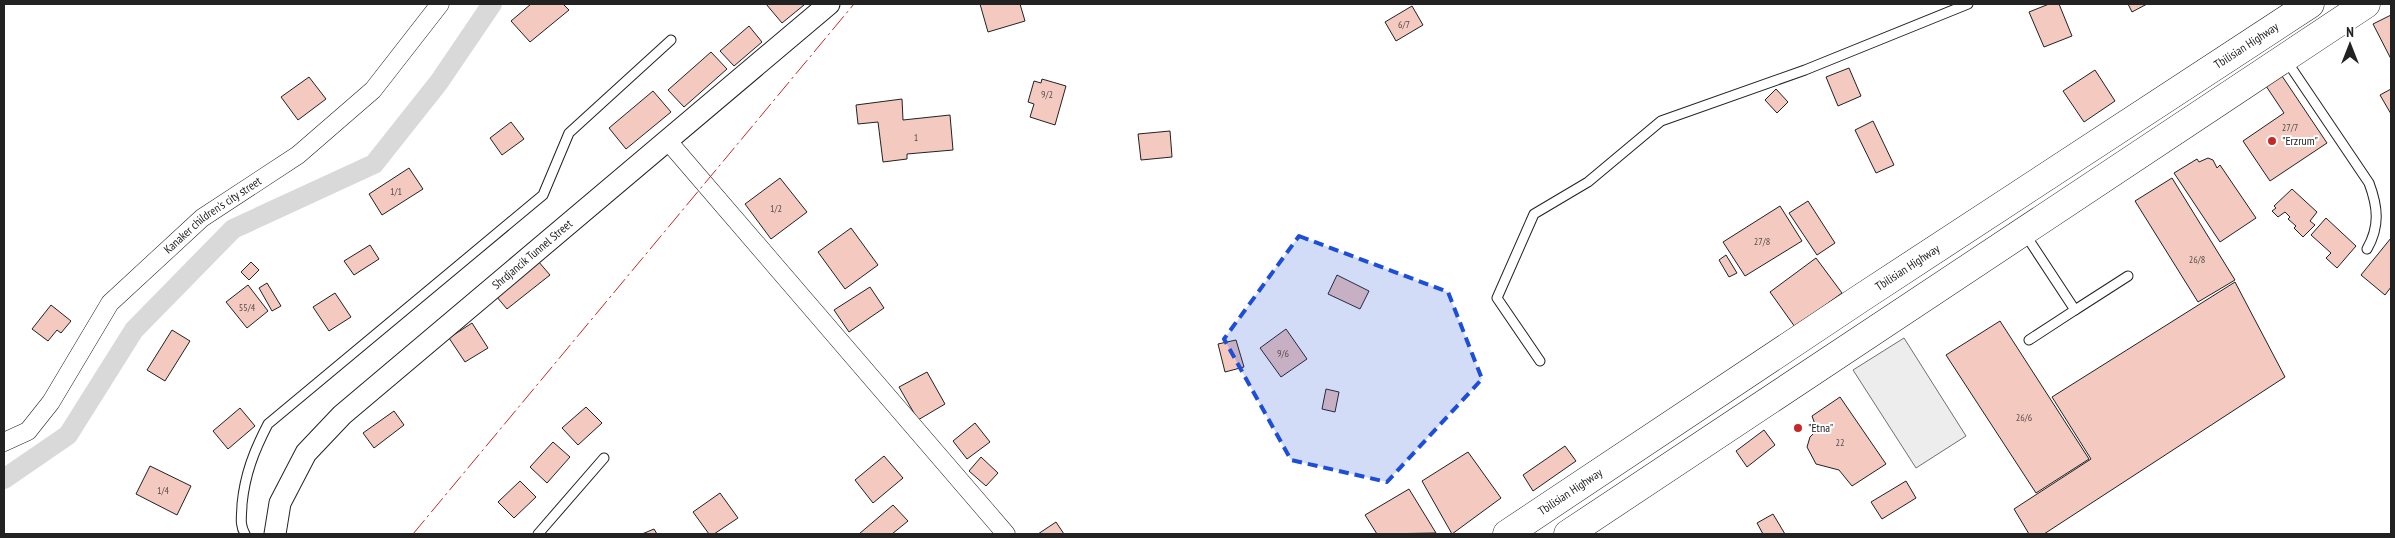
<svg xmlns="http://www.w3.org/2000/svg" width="2395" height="538" font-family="'PT Sans Narrow',sans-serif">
	<rect width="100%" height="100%" fill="#fff"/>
	<path fill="#ededed" stroke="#6f6f6f" d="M1904 338 1966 436 1916 468 1853 370Z"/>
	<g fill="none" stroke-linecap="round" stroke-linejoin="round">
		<path stroke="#d9d9d9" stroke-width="20" d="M4 479 68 435 134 330 233 229 374 164 439 82 492 4"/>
	</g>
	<g fill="#f3c9c0" stroke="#222">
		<path d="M531 4H563L569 10 530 42 511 21Z"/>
		<path d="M766 4H803L804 5 782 23Z"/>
		<path d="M980 4H1020L1025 21 988 32Z"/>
		<path d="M2049 4H2059L2072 36 2044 47 2029 12Z"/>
		<path d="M2128 4H2147L2132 12Z"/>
		<path d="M1412 6 1423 25 1396 41 1385 22Z"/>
		<path d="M2391 15V59L2373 24Z"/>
		<path d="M749 26 762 42 734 66 720 51Z"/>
		<path d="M711 52 727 69 684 107 668 90Z"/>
		<path d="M1849 68 1861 96 1838 106 1826 77Z"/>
		<path d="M2095 70 2115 101 2084 122 2063 91Z"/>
		<path d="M2282 76 2327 143 2270 181 2243 141 2284 113 2266 86Z"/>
		<path d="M309 77 326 99 298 120 281 97Z"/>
		<path d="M1042 79 1066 86 1055 125 1030 117 1034 104 1028 102 1034 81 1041 83Z"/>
		<path d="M1776 89 1788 102 1777 113 1765 100Z"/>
		<path d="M2391 89V114L2380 95Z"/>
		<path d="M653 91 671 112 626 149 609 128Z"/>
		<path d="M902 99 903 120 950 115 953 150 907 154V159L883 162 878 122 858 124 856 105Z"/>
		<path d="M1873 121 1894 165 1876 173 1855 130Z"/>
		<path d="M511 122 524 139 502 155 490 138Z"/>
		<path d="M1170 131 1172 157 1141 160 1138 134Z"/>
		<path d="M2208 158 2213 160 2217 168 2220 165 2256 218 2220 242 2174 173 2197 159 2199 162Z"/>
		<path d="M409 168 423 189 382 215 369 194Z"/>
		<path d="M780 178 807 212 771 239 745 204Z"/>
		<path d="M2172 178 2235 280 2198 302 2135 201Z"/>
		<path d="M2292 189 2317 212 2310 221 2315 225 2303 237 2294 228 2296 226 2288 219 2290 217 2285 212 2278 217 2272 211 2276 208 2274 206Z"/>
		<path d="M1808 201 1835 243 1817 255 1789 213Z"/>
		<path d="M1780 206 1802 241 1745 276 1723 242Z"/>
		<path d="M2326 218 2356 246 2337 268 2326 258 2331 253 2311 235Z"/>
		<path d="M851 228 878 265 845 289 818 252Z"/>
		<path d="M2391 238V287L2385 295 2361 275Z"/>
		<path d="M370 245 379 259 354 275 344 261Z"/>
		<path d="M1726 255 1737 273 1729 277 1719 260Z"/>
		<path d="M1816 258 1842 293 1795 327 1770 292Z"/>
		<path d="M538 261 550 275 507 309 496 296Z"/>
		<path d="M251 262 259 270 249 280 241 272Z"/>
		<path d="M1337 275 1369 291 1360 309 1328 294Z"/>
		<path d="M2235 282 2285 377 2044 534H2029L2014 509 2091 459 2052 397Z"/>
		<path d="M267 283 281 306 272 311 259 288Z"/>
		<path d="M248 285 268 311 247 328 226 302Z"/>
		<path d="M870 287 884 308 849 332 834 310Z"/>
		<path d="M335 293 351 317 329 331 313 307Z"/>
		<path d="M51 305 71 321 61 333 57 330 48 341 32 329Z"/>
		<path d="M2000 321 2089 459 2036 493 1946 355Z"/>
		<path d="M472 323 488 348 465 362 449 338Z"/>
		<path d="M1286 329 1307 359 1281 377 1260 348Z"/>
		<path d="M172 330 190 341 165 381 147 370Z"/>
		<path d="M1236 340 1244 367 1225 372 1218 344Z"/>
		<path d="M927 372 945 404 918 420 899 387Z"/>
		<path d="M1326 389 1339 392 1335 412 1322 409Z"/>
		<path d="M1840 397 1886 464 1852 486 1839 470 1816 464 1807 447 1810 437 1817 430 1812 416Z"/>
		<path d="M586 407 602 423 578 445 562 428Z"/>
		<path d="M240 408 255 426 228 449 213 431Z"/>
		<path d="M394 411 404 425 374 448 363 433Z"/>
		<path d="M975 423 990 442 967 459 953 441Z"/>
		<path d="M1764 430 1775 445 1747 467 1736 451Z"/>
		<path d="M553 442 570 457 547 483 530 467Z"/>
		<path d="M1565 446 1576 461 1533 491 1523 475Z"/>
		<path d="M1468 452 1501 498 1452 534 1422 481Z"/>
		<path d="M884 456 903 478 873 503 855 480Z"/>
		<path d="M981 457 998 473 986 486 969 471Z"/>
		<path d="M150 466 191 486 177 515 136 494Z"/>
		<path d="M520 481 536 497 514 518 498 502Z"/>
		<path d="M1906 481 1916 498 1882 519 1871 502Z"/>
		<path d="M1409 489 1436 533 1377 534 1365 515Z"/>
		<path d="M720 493 738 518 714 534H709L693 512Z"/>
		<path d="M893 505 908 521 892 534H859Z"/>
		<path d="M1773 514 1785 534H1763L1757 523Z"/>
		<path d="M1056 522 1064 534H1038Z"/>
		<path d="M654 529 657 534H642Z"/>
	</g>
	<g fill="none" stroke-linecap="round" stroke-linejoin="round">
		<defs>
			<g id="service">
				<path d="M2286 60 2369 183C2378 207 2380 226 2367 249"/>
				<path d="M2025 234 2075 310 2029 340"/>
				<path d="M2075 310 2128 276"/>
				<path d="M1540 361 1497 298 1534 214 1588 182 1661 121 1805 70 1968 4"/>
				<path d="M245 534C239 524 242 515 242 504 245 474 254 451 268 424L543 195 569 133 671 40"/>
				<path d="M538 534 604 458"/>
			</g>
			<g id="minor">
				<path d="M667 140 1006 534"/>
				<path id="s1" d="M4 442 28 431 51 402 110 303 202 218 298 155 373 90 440 4"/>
			</g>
			<g id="tertiary">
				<path id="s2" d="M275 534 280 503 306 453 342 415 829 4"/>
			</g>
			<g id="primary">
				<path id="s3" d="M1507 534 1861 298 2310 4"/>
				<path d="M1568 534 2366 4"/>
			</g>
		</defs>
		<use href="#service" stroke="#222" stroke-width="11"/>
		<use href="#minor" stroke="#222" stroke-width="19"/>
		<use href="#tertiary" stroke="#222" stroke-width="23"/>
		<use href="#primary" stroke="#222" stroke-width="29"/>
		<use href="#service" stroke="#fff" stroke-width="9"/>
		<use href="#minor" stroke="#fff" stroke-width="18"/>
		<use href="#tertiary" stroke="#fff" stroke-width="21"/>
		<use href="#primary" stroke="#fff" stroke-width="28"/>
		<path stroke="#c62828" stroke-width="1" stroke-dasharray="18 4 2.5 4" stroke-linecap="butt" d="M413 534 854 4"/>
	</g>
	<path fill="#1d4ed8" fill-opacity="0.2" stroke="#1d4ed8" stroke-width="4" stroke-dasharray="10 6" stroke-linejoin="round" d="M1299 236 1448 292 1482 379 1387 482 1291 460 1224 339Z"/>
	<g fill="#c62828" stroke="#fff" stroke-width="2">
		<circle cx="2272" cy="141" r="5"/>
		<circle cx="1798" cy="428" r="5"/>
	</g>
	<g text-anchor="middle" stroke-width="4" stroke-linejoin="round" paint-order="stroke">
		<g font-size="10" fill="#564c4a">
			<text x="1404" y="28">6/7</text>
			<text x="1047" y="98">9/2</text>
			<text x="2290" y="131">27/7</text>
			<text x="916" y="141">1</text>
			<text x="396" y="195">1/1</text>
			<text x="776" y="212">1/2</text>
			<text x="1762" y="245">27/8</text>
			<text x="2197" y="263">26/8</text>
			<text x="247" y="311">55/4</text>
			<text x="1283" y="357">9/6</text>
			<text x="2024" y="421">26/6</text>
			<text x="1840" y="446">22</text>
			<text x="163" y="494">1/4</text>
		</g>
		<g font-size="12" fill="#222" stroke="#fff">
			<text dy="4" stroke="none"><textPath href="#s3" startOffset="886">Tbilisian Highway</textPath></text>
			<text dy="4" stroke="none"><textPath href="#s1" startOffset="314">Kanaker children's city street</textPath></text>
			<text dy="4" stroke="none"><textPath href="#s2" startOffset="389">Shrdjancik Tunnel Street</textPath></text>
			<text dy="4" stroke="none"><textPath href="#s3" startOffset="481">Tbilisian Highway</textPath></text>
			<text dy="4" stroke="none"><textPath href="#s3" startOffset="76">Tbilisian Highway</textPath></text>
		</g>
		<g font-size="12" fill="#222" stroke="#fff" text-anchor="start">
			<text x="2282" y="145">"Erzrum"</text>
			<text x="1808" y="432">"Etna"</text>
		</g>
	</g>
	<rect width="2395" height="538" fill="none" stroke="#222222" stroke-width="10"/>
	<g transform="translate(2350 45)" stroke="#ffffff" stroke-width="4" paint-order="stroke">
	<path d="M0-4L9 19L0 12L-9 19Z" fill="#222222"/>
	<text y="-8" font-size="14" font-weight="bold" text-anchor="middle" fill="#222222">N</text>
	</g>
</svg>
